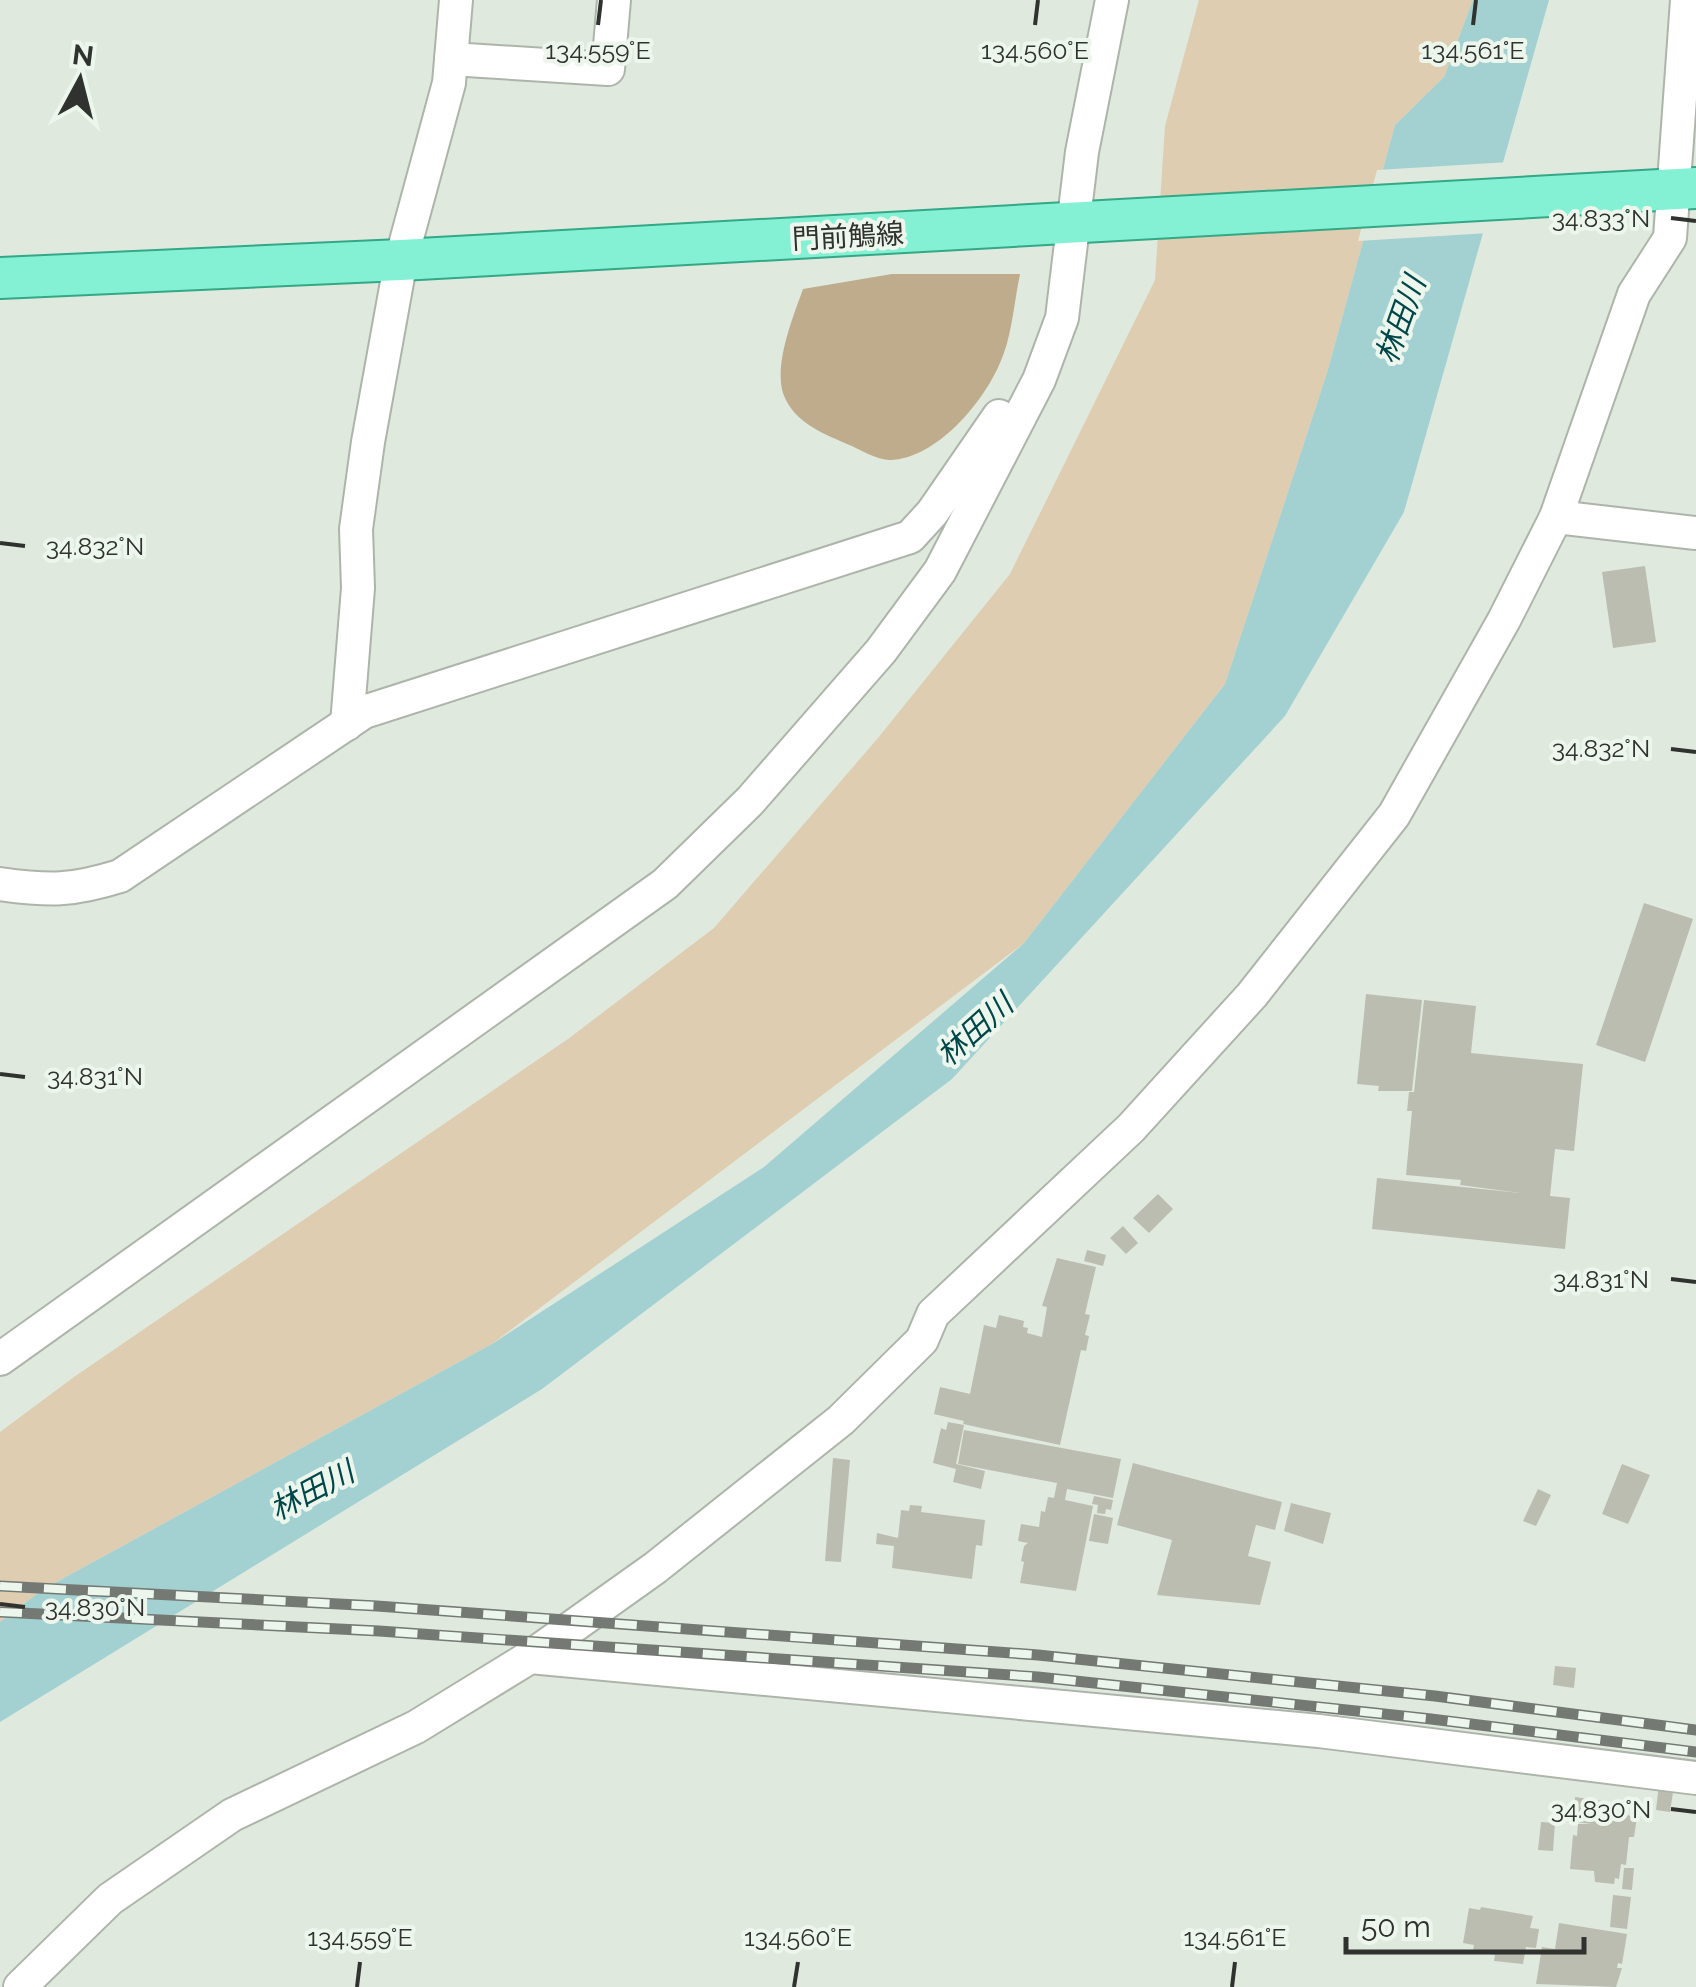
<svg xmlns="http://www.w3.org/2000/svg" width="1696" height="1987" font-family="Raleway,'Noto Sans JP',sans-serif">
	<rect width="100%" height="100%" fill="#e0e9de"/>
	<path fill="#decdb0" d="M1199 0H1473L1444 77 1395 125 1327 373 1225 684 1024 943 492 1344 42 1590 0 1622V1432L74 1377 568 1039 714 928 878 738 1010 574 1155 280 1165 126Z"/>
	<path fill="#beac8d" d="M892 274H1020C1014 302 1012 337 1000 363 983 403 936 459 890 460 877 460 859 449 847 444 822 433 793 422 783 393 774 364 793 317 803 289Z"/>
	<path fill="#a3d1d2" d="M1473 0H1549L1404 512 1285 716 952 1079 542 1389 0 1722V1622L42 1590 492 1344 764 1167 1024 943 1225 684 1327 373 1395 125 1444 77Z"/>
	<path fill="#e0e9de" d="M1510 162 1489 233 1358 241 1377 170Z"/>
	<g fill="#bcbdb1">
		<path d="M1645 566 1656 642 1613 648 1602 572Z"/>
		<path d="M1644 903 1693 919 1645 1062 1596 1045Z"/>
		<path d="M1366 994 1422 1000 1412 1091H1378L1379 1086 1357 1084Z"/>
		<path d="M1424 1000 1476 1006 1471 1053 1583 1064 1574 1151 1555 1149 1550 1196 1570 1198 1565 1249 1372 1229 1377 1178 1520 1193 1460 1185 1461 1180 1406 1175 1412 1111H1407L1409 1092H1414Z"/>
		<path d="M1158 1194 1173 1209 1149 1233 1133 1218Z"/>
		<path d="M1123 1226 1138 1243 1126 1254 1110 1238Z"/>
		<path d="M1087 1250 1106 1255 1103 1266 1084 1261Z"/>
		<path d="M1057 1258 1096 1267 1085 1314 1090 1315 1085 1335 1089 1336 1086 1351 1081 1350 1060 1445 963 1424 964 1421 934 1414 940 1387 970 1394 984 1325 996 1328 999 1315 1024 1321 1023 1327 1028 1328 1027 1333 1042 1337 1047 1307 1042 1306Z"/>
		<path d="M948 1422 964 1425 956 1464 985 1471 981 1489 953 1482 956 1469 933 1463 941 1428 946 1430Z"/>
		<path d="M964 1430 1121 1459 1113 1498 1067 1489 1065 1500 1093 1506 1076 1591 1020 1583 1024 1562 1021 1561 1024 1546 1028 1543 1018 1541 1021 1524 1039 1527 1041 1511 1045 1512 1048 1497 1054 1498 1057 1483 958 1464Z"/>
		<path d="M833 1458 850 1460 841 1562 825 1561Z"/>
		<path d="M1133 1463 1282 1502 1275 1530 1256 1525 1248 1556 1271 1562 1260 1605 1157 1595 1172 1540 1117 1525Z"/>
		<path d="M1622 1464 1650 1475 1628 1524 1602 1514Z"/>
		<path d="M1538 1489 1551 1495 1536 1526 1523 1521Z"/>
		<path d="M1094 1496 1113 1500 1111 1510 1106 1509 1105 1514 1097 1513 1098 1505 1092 1504Z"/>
		<path d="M1291 1503 1331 1513 1323 1544 1284 1531Z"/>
		<path d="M910 1505 922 1506 921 1512 985 1520 982 1546 976 1545 972 1579 892 1568 894 1546 876 1544 877 1533 898 1538 901 1510 909 1511Z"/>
		<path d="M1094 1514 1113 1518 1108 1544 1089 1541Z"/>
		<path d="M1555 1666 1576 1668 1574 1688 1553 1685Z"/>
		<path d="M1659 1784 1674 1786 1670 1812 1656 1810Z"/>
		<path d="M1575 1797 1602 1801 1601 1810 1637 1817 1634 1837H1629L1626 1865 1621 1864 1619 1879 1615 1878 1614 1884 1595 1882 1594 1871 1570 1869 1573 1835 1577 1836 1578 1824H1592L1575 1822Z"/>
		<path d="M1541 1822 1555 1823 1553 1851 1538 1850Z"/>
		<path d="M1624 1868H1634L1632 1890 1622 1889Z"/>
		<path d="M1613 1895 1631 1897 1627 1929 1610 1927Z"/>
		<path d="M1481 1907 1533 1916 1530 1928 1539 1929 1536 1948 1526 1947 1523 1964 1494 1961 1495 1955 1473 1951 1474 1945 1463 1943 1469 1908 1480 1910Z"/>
		<path d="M1559 1923 1627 1934 1622 1964 1618 1963 1617 1968H1622L1616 1987 1536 1984 1542 1947 1555 1949Z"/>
	</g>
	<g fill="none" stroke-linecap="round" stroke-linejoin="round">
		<defs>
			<g id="minor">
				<path d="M451 59 608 69 614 0"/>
				<path d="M1556 517 1696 533"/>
				<path d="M347 724 358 588 356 529 368 442 401 260 449 83 456 0"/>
				<path d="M0 884C50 891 72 891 120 876L364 712 910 537 932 513 999 416"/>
				<path d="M0 1359 665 884 750 801 881 651 940 571 1039 380 1062 318 1082 152 1112 0"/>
				<path d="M530 1657 1319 1731 1696 1778"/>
				<path d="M20 1987 110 1899 232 1815 416 1727 530 1657 655 1568 841 1420 922 1340 933 1314 1131 1128 1252 995 1394 815 1504 620 1556 517 1634 294 1670 238 1687 0"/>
			</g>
			<path id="major" d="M0 278 401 260 1696 188"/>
		</defs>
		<use href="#minor" stroke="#adb5ab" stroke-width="36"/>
		<use href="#major" stroke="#32a887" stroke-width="44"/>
		<use href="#minor" stroke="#fff" stroke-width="32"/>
		<use href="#major" stroke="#85f1d4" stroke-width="40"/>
		<defs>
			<g id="rail">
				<path d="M0 1586 377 1606 1038 1655 1435 1696 1696 1730"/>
				<path d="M0 1612 379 1631 1038 1677 1431 1719 1696 1752"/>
			</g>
		</defs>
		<use href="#rail" stroke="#747a73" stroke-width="11"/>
		<use href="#rail" stroke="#edf6ec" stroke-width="8" stroke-dasharray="22" stroke-linecap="butt"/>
	</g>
	<path fill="none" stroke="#2f322e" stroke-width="4" d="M598 25 601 0M1035 25 1038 0M1473 25 1476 0M1671 218 1696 221M0 543 25 546M1671 749 1696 752M0 1074 25 1077M1671 1279 1696 1282M0 1604 25 1607M1671 1809 1696 1812M357 1987 360 1962M794 1987 798 1962M1232 1987 1235 1962"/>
	<g text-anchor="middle" stroke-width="8" stroke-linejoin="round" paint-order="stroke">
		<g font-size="28" fill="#2f322e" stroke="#edf6ec">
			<text transform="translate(848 236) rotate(-3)" y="10">門前鵤線</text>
		</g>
		<g font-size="30" font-style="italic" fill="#004749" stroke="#edf6ec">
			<text transform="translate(1401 320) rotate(-70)" y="10">林田川</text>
			<text transform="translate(975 1030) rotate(-42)" y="10">林田川</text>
			<text transform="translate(312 1491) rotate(-28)" y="10">林田川</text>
		</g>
	</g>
	<g font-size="25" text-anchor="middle" fill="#2f322e" stroke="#edf6ec" stroke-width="8" stroke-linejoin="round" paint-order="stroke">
		<text x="598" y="59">134.559°E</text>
		<text x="1035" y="59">134.560°E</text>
		<text x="1473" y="59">134.561°E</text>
		<text x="1601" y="227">34.833°N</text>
		<text x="95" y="555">34.832°N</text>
		<text x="1601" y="757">34.832°N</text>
		<text x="95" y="1085">34.831°N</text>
		<text x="1601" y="1288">34.831°N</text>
		<text x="95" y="1616">34.830°N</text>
		<text x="1601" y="1818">34.830°N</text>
		<text x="360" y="1946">134.559°E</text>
		<text x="798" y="1946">134.560°E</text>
		<text x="1235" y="1946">134.561°E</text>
	</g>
	<g transform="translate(80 80) rotate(7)" stroke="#edf6ec" stroke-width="8" paint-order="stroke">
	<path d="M0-8L18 38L0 25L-18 38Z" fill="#2f322e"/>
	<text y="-15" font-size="28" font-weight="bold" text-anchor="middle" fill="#2f322e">N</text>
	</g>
	<path d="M1346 1937v15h238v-15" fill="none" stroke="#2f322e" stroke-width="5"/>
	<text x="1361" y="1937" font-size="30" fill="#2f322e" stroke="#edf6ec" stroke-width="8" paint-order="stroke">50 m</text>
</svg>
